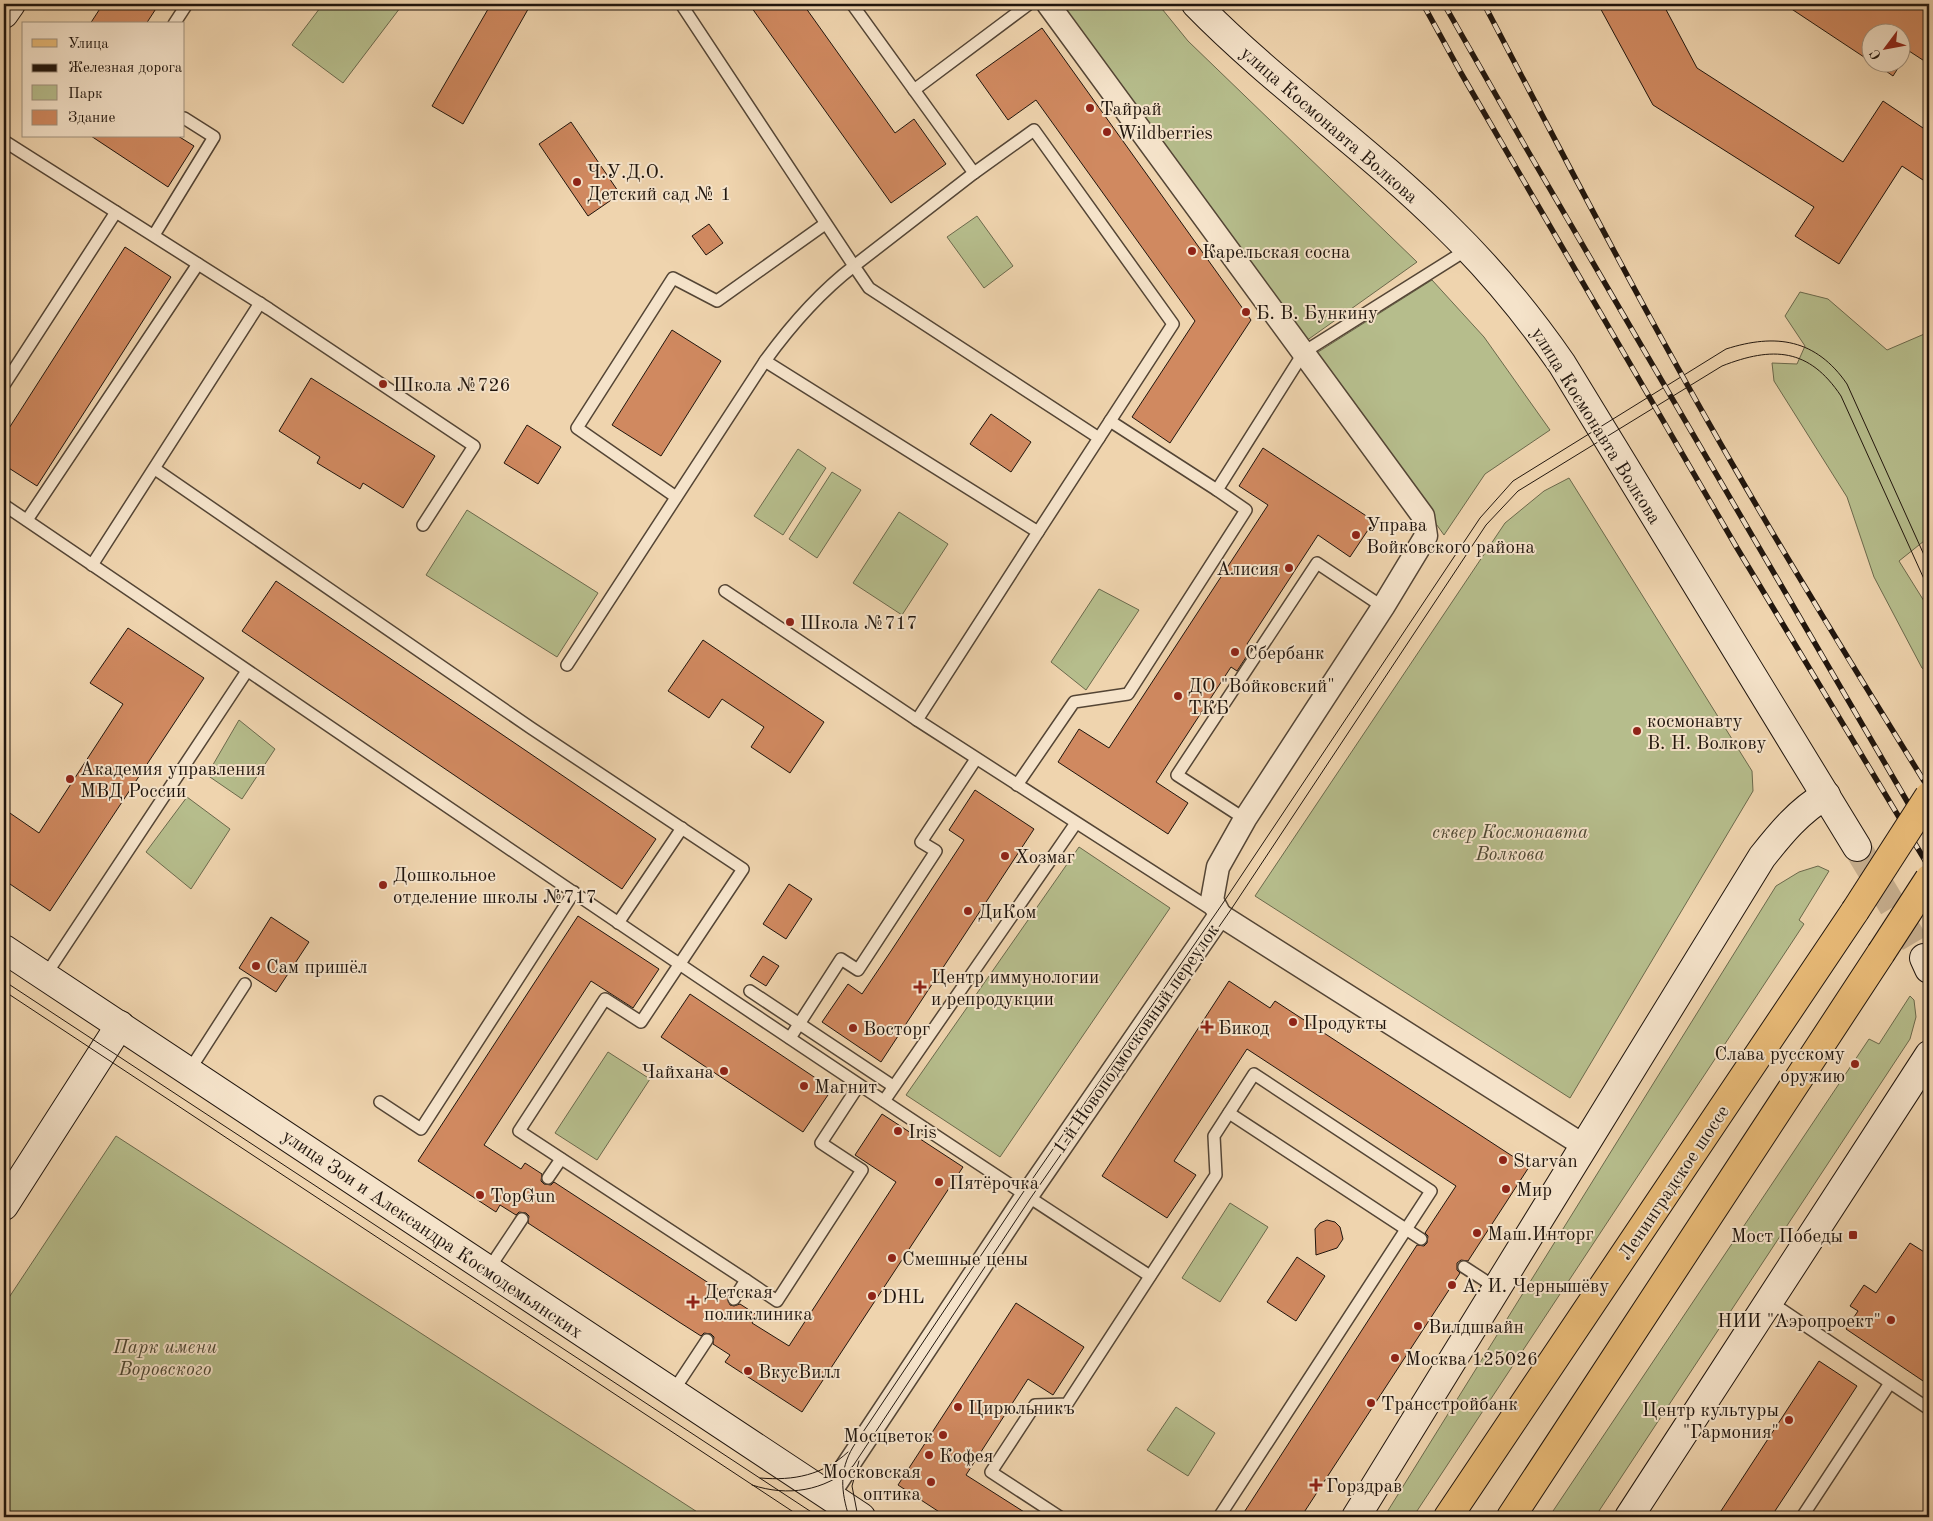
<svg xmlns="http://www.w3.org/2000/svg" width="1933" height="1521" font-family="'Old Standard TT',serif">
	<rect width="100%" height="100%" fill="#efd4ae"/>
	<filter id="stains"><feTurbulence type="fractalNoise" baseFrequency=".004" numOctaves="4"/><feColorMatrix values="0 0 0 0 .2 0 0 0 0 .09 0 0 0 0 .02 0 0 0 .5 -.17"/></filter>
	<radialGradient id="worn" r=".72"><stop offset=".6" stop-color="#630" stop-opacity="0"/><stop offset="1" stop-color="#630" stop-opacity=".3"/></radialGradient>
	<g fill="#b6bd8c" stroke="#6b694c">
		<path d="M323 4H394L400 8 343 83 292 45Z"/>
		<path d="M1054 4H1158L1188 41 1417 262 1306 341Z"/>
		<path d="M977 216 1013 266 984 288 947 237Z"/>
		<path d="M1432 280 1484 337 1550 430 1485 474 1444 535 1315 354Z"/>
		<path d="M1800 292 1828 299 1887 350 1929 332V537L1899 561 1929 609V673L1922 668 1874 577 1847 497 1774 381 1772 363 1797 364 1805 346 1785 316Z"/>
		<path d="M798 449 826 468 783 535 754 516Z"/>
		<path d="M832 472 861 490 817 558 789 539Z"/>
		<path d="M1569 478 1752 771 1753 791 1570 1098 1255 896 1505 523 1544 491Z"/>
		<path d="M467 510 598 593 557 657 426 575Z"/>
		<path d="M899 512 948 544 902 615 853 583Z"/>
		<path d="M1099 589 1139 610 1086 690 1051 662Z"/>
		<path d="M239 720 275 749 242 799 207 775Z"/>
		<path d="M187 797 230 829 191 889 146 852Z"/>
		<path d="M1079 847 1170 908 1000 1157 906 1095Z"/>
		<path d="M1818 866 1829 871 1799 920 1804 924 1413 1517H1384L1776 886 1799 872Z"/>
		<path d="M1910 996 1914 1000 1916 1017 1910 1039 1595 1517H1549L1869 1039 1879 1044Z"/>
		<path d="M608 1052 650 1079 597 1160 555 1133Z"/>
		<path d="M116 1136 705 1517H4V1305Z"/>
		<path d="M1230 1203 1268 1227 1220 1302 1182 1278Z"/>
		<path d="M1176 1407 1215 1433 1188 1476 1147 1450Z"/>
	</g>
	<g fill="#d08960" stroke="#20150d">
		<path d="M103 4H159L146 24H90Z"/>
		<path d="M491 4H531L463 124 432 106Z"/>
		<path d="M749 4H803L895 133 914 119 946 164 891 203Z"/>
		<path d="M1598 4H1663L1697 68 1843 162 1883 101 1929 132V184L1902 166 1839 264 1795 236 1814 207 1653 105Z"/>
		<path d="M1784 4H1929V64L1909 51 1893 76 1873 62H1900V32H1870V61Z"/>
		<path d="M1042 28 1251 320 1170 443 1132 417 1195 321 1036 100 1008 120 976 75Z"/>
		<path d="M571 122 620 194 588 216 539 144Z"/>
		<path d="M91 136H178L194 146 168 187Z"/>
		<path d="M709 224 723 243 706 255 692 236Z"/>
		<path d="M125 247 171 277 37 486 4 465V436Z"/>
		<path d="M672 330 721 361 661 456 612 425Z"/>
		<path d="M311 378 435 456 403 508 363 483 360 489 317 463 320 457 279 431Z"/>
		<path d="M991 414 1031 442 1011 472 970 444Z"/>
		<path d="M527 425 561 447 538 484 504 463Z"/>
		<path d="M1263 448 1374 521 1350 557 1318 535 1247 644 1252 648 1237 671 1231 667 1156 782 1188 803 1168 834 1058 762 1079 729 1109 748 1268 505 1239 486Z"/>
		<path d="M276 581 656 839 622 889 242 631Z"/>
		<path d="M128 628 204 678 50 911 4 880V809L39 833 123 704 90 683Z"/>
		<path d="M703 640 824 722 790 773 751 747 764 727 722 699 709 718 668 691Z"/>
		<path d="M975 790 1034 829 881 1062 822 1022 848 984 862 994 891 951 964 840 949 830Z"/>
		<path d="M789 884 812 899 786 939 763 924Z"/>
		<path d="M578 916 659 969 633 1008 591 981 484 1145 521 1169 525 1163 542 1174 541 1181 544 1184 551 1185 554 1182 727 1295 730 1305 734 1306 740 1304 757 1315 752 1323 789 1346 896 1182 855 1155 882 1114 963 1167 802 1412 725 1362 730 1355 713 1344 714 1337 711 1334 704 1333 701 1336 679 1322 528 1223 529 1216 526 1213 519 1212 516 1215 500 1205 496 1212 418 1161Z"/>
		<path d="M271 917 309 942 276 992 239 968Z"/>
		<path d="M763 956 779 966 766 986 750 976Z"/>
		<path d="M1229 981 1270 1008 1275 1001 1529 1167 1468 1261 1461 1260 1457 1263V1270L1460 1273 1301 1517H1241L1417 1245 1424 1246 1427 1243 1428 1236 1425 1233 1456 1186 1247 1049 1174 1161 1196 1175 1167 1218 1102 1176Z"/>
		<path d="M690 994 832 1089 803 1132 661 1037Z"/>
		<path d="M1327 1220 1335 1222 1340 1227 1343 1239 1337 1248 1316 1255 1315 1229 1320 1223Z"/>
		<path d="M1910 1243 1929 1255V1385L1846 1329 1858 1311 1850 1306 1864 1285 1876 1293Z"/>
		<path d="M1297 1257 1325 1276 1296 1321 1267 1302Z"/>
		<path d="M1016 1303 1084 1347 1053 1395 1028 1379 966 1475 1032 1517H947L898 1485Z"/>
		<path d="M1819 1361 1857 1386 1810 1458 1771 1517H1717Z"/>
	</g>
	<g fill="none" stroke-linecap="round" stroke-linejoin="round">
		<path stroke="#c6ae8e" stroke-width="28" stroke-dasharray="28 14" stroke-linecap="butt" d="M1857 847 1924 958"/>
		<defs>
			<g id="lane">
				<path d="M681 4 854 266C819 293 791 325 765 361L1038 532 917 720 1214 911"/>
				<path d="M852 4 974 173 854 266 869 288 1099 438 1038 532"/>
				<path d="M174 24 187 4"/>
				<path d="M914 90 1029 4"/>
				<path d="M4 141 269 309 474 446 423 525"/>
				<path d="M974 173 1034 130 1173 324 1099 438"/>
				<path d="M154 235 214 137 184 118"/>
				<path d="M4 385 116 212"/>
				<path d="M1110 421 1217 490"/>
				<path d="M155 469 531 728 743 869 641 1022 605 999 519 1131 746 1280"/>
				<path d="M676 497 577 428 673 278 717 301 825 224"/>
				<path d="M4 505C385 763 764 1026 1150 1276"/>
				<path d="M27 520 198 264"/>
				<path d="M92 565 260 303"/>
				<path d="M725 591 917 720"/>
				<path d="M567 665 765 361"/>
				<path d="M1017 785 1074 702 1128 694 1246 510 1217 490 1304 352 1468 249"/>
				<path d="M1245 819 1177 775 1317 563 1383 607"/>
				<path d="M618 923 682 828"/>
				<path d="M45 976 247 671"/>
				<path d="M750 991 893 1086"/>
				<path d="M790 1038 841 959 858 970 936 851 921 842 976 759"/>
				<path d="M189 1071 245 984"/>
				<path d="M884 1101 1076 823"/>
				<path d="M380 1102 421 1129 574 892"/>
				<path d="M1229 1113 1421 1239"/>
				<path d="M548 1178 561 1159"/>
				<path d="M1464 1267 1498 1289"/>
				<path d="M488 1270 522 1219"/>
				<path d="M734 1299 746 1280 777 1301 862 1170 821 1143 859 1085"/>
				<path d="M1769 1301 1929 1409"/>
				<path d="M672 1393 707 1340"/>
				<path d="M1060 1517 991 1472 1035 1405 1067 1404 1216 1175 1214 1136 1254 1074 1431 1191 1219 1517"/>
				<path d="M1802 1517 1890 1383"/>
			</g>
			<g id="street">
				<path d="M1048 4 1423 516 1426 536 1383 607 1245 819 1218 867 1212 900 1220 915"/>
				<path d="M1220 915 1586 1147"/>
				<path d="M828 1495 1026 1197 1220 915"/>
			</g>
			<g id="secondary">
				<path d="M1196 4C1274 84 1368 148 1448 228 1491 270 1528 315 1562 364L1857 847"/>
				<path d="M4 14 11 4"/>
				<path d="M4 949 861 1517"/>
				<path d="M1924 958 1929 969"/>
				<path d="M4 1206 120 1025"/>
				<path d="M1356 1517 1762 857C1781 833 1799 811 1826 795"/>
				<path d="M1629 1517 1929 1055"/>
			</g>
			<g id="primary">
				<path d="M1448 1517 1855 911"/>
				<path d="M1511 1517 1881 953"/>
			</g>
		</defs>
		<use href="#lane" stroke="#544535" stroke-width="14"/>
		<use href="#street" stroke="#544535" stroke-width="25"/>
		<use href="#secondary" stroke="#20150d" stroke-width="30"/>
		<use href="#primary" stroke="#20150d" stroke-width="30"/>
		<use href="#lane" stroke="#f5e3ca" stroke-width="11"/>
		<use href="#street" stroke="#f5e3ca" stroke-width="22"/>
		<use href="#secondary" stroke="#f5e3ca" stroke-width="28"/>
		<use href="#primary" stroke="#e8ba77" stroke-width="28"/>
		<g stroke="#20150d" stroke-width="1">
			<path d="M4 981 819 1517"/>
			<path d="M4 991 801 1517"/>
			<path d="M760 1478C794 1481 823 1475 848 1452"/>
			<path d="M752 1485C788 1497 824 1491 853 1466L1030 1199 1232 908 1486 525 1518 491 1722 366C1773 346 1809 348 1841 396L1929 590"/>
			<path d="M849 1517C841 1491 839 1471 853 1447L1022 1194 1223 903 1480 518 1513 481 1726 349C1776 333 1816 339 1847 384L1929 566"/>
			<path d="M858 1517 852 1486 859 1461"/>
		</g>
		<defs>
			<g id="rail">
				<path d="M1423 4 1461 73 1737 548 1929 867"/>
				<path d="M1444 4 1529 153 1929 839"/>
				<path d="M1484 4C1565 159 1646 315 1734 467 1797 576 1863 683 1929 789"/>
			</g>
		</defs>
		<use href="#rail" stroke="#20150d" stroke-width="5.5"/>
		<use href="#rail" stroke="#f5e3ca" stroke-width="4" stroke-dasharray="11" stroke-linecap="butt"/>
		<defs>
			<g id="primary-bridge">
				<path d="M1855 911 1929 796"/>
				<path d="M1881 953 1929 879"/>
			</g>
		</defs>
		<use href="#primary-bridge" stroke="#20150d" stroke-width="30" stroke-linecap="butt"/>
		<use href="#primary-bridge" stroke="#e8ba77" stroke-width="28"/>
	</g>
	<g fill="#8f2418" stroke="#f5e3ca" stroke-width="2">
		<circle cx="1090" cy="108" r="5"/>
		<circle cx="1107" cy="132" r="5"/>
		<circle cx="577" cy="182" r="5"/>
		<circle cx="1192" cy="251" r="5"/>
		<circle cx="1246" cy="312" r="5"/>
		<circle cx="383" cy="384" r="5"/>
		<circle cx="1356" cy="535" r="5"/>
		<circle cx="1289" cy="568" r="5"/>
		<circle cx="790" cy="622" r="5"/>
		<circle cx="1235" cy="652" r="5"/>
		<circle cx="1178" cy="696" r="5"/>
		<circle cx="1637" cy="731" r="5"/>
		<circle cx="70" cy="779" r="5"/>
		<circle cx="1005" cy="856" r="5"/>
		<circle cx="383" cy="885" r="5"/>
		<circle cx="968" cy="911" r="5"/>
		<circle cx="256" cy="966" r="5"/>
		<path d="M917.5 979.5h5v5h5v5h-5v5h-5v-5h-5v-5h5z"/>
		<circle cx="1293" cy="1022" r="5"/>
		<path d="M1204.5 1019.5h5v5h5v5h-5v5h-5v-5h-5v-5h5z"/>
		<circle cx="853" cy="1028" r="5"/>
		<circle cx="1855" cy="1064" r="5"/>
		<circle cx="724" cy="1071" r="5"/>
		<circle cx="804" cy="1086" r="5"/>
		<circle cx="898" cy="1131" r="5"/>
		<circle cx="1503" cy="1160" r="5"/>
		<circle cx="939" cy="1182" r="5"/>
		<circle cx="1506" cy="1189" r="5"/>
		<circle cx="480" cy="1195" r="5"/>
		<circle cx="1477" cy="1233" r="5"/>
		<rect x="1848" y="1230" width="10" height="10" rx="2.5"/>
		<circle cx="892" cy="1258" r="5"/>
		<circle cx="1452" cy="1285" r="5"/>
		<circle cx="872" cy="1296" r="5"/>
		<path d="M690.5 1294.5h5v5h5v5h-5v5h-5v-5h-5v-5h5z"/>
		<circle cx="1891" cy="1320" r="5"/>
		<circle cx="1418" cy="1326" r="5"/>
		<circle cx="1395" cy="1358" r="5"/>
		<circle cx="748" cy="1371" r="5"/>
		<circle cx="1371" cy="1403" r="5"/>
		<circle cx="958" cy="1407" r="5"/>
		<circle cx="1789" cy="1420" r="5"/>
		<circle cx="943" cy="1435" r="5"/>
		<circle cx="929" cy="1455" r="5"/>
		<circle cx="931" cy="1482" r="5"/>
		<path d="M1313.5 1477.5h5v5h5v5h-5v5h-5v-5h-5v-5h5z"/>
	</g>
	<g text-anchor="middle" stroke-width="4" stroke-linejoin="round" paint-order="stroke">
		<g font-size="19" fill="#20150d" stroke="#f5e3ca" text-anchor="start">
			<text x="1100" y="115">Тайрай</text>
			<text x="1117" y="139">Wildberries</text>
			<text x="587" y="178">Ч.У.Д.О.<tspan x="587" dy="22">Детский сад № 1</tspan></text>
			<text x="1202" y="258">Карельская сосна</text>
			<text x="1256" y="319">Б. В. Бункину</text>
			<text x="393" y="391">Школа №726</text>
			<text x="1366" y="531">Управа<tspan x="1366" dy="22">Войковского района</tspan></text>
			<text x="1279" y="575" text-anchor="end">Алисия</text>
			<text x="800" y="629">Школа №717</text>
			<text x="1245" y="659">Сбербанк</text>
			<text x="1188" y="692">ДО "Войковский"<tspan x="1188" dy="22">ТКБ</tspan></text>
			<text x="1647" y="727">космонавту<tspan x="1647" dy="22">В. Н. Волкову</tspan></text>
			<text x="80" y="775">Академия управления<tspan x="80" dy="22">МВД России</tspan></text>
			<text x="1015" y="863">Хозмаг</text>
			<text x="393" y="881">Дошкольное<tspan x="393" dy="22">отделение школы №717</tspan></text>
			<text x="978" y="918">ДиКом</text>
			<text x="266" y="973">Сам пришёл</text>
			<text x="931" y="983">Центр иммунологии<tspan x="931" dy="22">и репродукции</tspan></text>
			<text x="1303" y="1029">Продукты</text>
			<text x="1218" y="1034">Бикод</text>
			<text x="863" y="1035">Восторг</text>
			<text x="1845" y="1060" text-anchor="end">Слава русскому<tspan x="1845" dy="22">оружию</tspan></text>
			<text x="714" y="1078" text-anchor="end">Чайхана</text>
			<text x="814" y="1093">Магнит</text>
			<text x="908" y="1138">Iris</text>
			<text x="1513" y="1167">Starvan</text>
			<text x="949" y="1189">Пятёрочка</text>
			<text x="1516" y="1196">Мир</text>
			<text x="490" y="1202">TopGun</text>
			<text x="1487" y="1240">Маш.Инторг</text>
			<text x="1843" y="1242" text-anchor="end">Мост Победы</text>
			<text x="902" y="1265">Смешные цены</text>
			<text x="1462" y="1292">А. И. Чернышёву</text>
			<text x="704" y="1298">Детская<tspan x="704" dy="22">поликлиника</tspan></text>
			<text x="882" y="1303">DHL</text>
			<text x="1881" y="1327" text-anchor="end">НИИ "Аэропроект"</text>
			<text x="1428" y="1333">Вилдшвайн</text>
			<text x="1405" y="1365">Москва 125026</text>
			<text x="758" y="1378">ВкусВилл</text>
			<text x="1381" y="1410">Трансстройбанк</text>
			<text x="968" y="1414">Цирюльникъ</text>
			<text x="1779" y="1416" text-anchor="end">Центр культуры<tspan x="1779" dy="22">"Гармония"</tspan></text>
			<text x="933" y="1442" text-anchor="end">Мосцветок</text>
			<text x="939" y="1462">Кофея</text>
			<text x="921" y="1478" text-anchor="end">Московская<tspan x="921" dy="22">оптика</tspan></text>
			<text x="1326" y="1492">Горздрав</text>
		</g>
		<g font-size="19" fill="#20150d" stroke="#f5e3ca">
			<text transform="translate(1330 124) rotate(41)" y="7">улица Космонавта Волкова</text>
			<text transform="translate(1597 425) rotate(58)" y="7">улица Космонавта Волкова</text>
			<text transform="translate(1135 1038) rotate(-55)" y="7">1-й Новоподмосковный переулок</text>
			<text transform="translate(1673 1182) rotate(-56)" y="7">Ленинградское шоссе</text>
			<text transform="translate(433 1233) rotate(34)" y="7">улица Зои и Александра Космодемьянских</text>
		</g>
		<g font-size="19" font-style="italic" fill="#4d4733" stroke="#f5e3ca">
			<text x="1510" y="838">сквер Космонавта<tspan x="1510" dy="22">Волкова</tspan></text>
			<text x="165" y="1353">Парк имени<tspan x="165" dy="22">Воровского</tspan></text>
		</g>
	</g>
	<rect width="1933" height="1521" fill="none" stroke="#efd4ae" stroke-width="20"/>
	<rect x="5" y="5" width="1923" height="1511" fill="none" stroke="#20150d" stroke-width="2.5"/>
	<rect x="10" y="10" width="1913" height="1501" fill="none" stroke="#20150d"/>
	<rect x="22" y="22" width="162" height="115" fill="#f5e3ca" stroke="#a0917e"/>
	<rect x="32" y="39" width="25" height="8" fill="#e8ba77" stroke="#a0917e"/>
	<text x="68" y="48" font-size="15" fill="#20150d">Улица</text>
	<rect x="32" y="64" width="25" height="8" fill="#20150d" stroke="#a0917e"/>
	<text x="68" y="72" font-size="15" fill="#20150d">Железная дорога</text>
	<rect x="32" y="85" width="25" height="15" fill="#b6bd8c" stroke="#a0917e"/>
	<text x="68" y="98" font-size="15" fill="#20150d">Парк</text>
	<rect x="32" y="110" width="25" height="15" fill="#d08960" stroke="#a0917e"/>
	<text x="68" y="122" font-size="15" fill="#20150d">Здание</text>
	<g transform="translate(1886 48) rotate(238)"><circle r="24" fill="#f5e3ca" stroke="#a0917e"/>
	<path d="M0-4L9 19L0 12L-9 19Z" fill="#8f2418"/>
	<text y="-8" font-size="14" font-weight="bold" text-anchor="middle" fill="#20150d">С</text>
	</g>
	<rect width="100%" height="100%" filter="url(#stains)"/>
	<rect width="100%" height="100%" fill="url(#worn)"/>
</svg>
